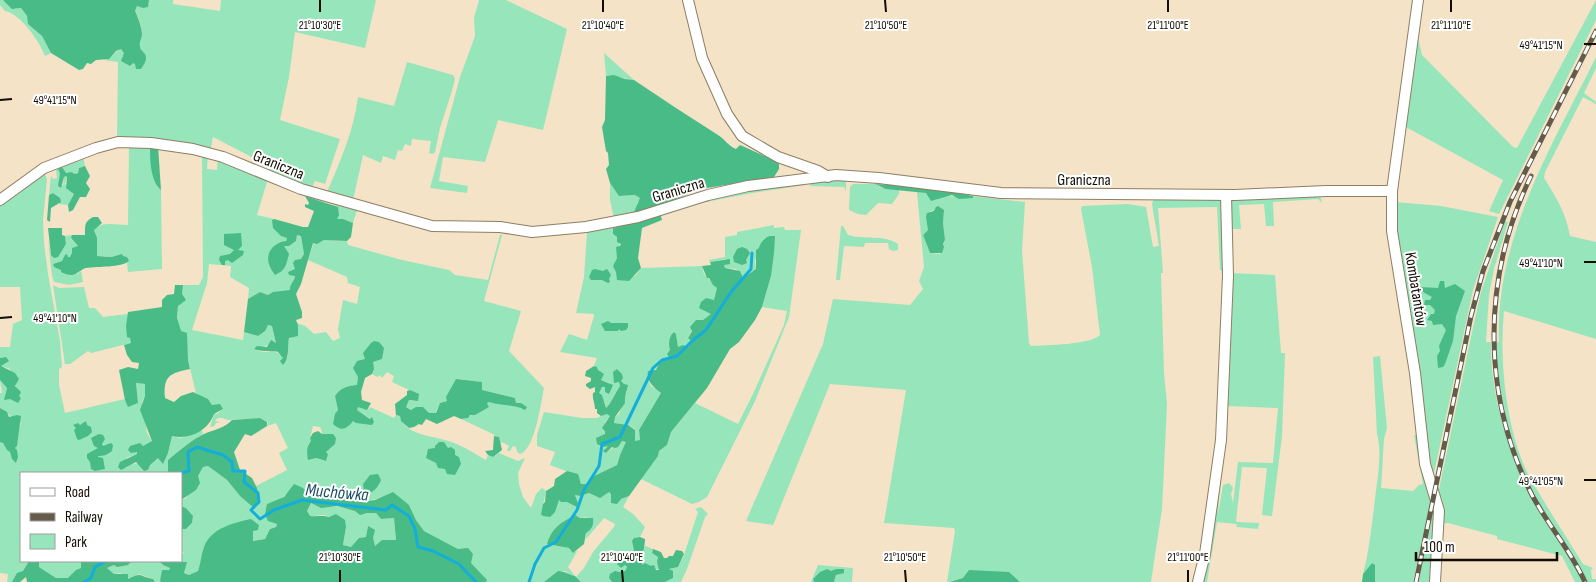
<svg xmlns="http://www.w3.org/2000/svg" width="1596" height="582" font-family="'Sofia Sans Condensed',sans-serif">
	<rect width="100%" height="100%" fill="#f4e3c6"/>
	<g fill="#97e5bb" fill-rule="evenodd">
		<path d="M0 0H3L15 9 21 8 27 16 28 24 42 36 51 53 45 56C40 42 20 13 5 11L0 5Z"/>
		<path d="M149 0H173V4L220 11 221 0H376L365 48 295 32 289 77 280 120 340 139 325 184 315 181 310 191 270 173 267 165 213 137 211 148C180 141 149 138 117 139L118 62 104 60C112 58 114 52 121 49L125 53 122 57 143 66C149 49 139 56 139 44 139 36 140 43 141 35 142 28 139 17 135 11L137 6 149 4Z"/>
		<path d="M479 0H506L567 29 543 130 498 120 485 162 443 157 439 181 468 186 467 193 430 188 460 77 475 36 474 18Z"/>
		<path d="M1420 0H1423L1418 38 1422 55 1513 147 1517 148 1596 0V20L1499 214 1489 211 1503 180 1404 126Z"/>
		<path d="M604 53 634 80C624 79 616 75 606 76Z"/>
		<path d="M1596 57V68L1584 93 1596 102V104L1583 97 1545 172 1544 178C1556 197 1566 213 1570 236L1596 242V339L1504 311C1499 361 1506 431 1529 476 1546 506 1565 535 1583 564L1593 568 1591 570 1592 579H1596V582H1586C1572 553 1552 528 1537 500 1510 452 1499 397 1496 342H1499C1495 238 1551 148 1596 57Z"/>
		<path d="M407 62 453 75 455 79 452 91 440 128 435 152 433 154 429 153 431 141 412 139 411 146 405 144 402 151 398 150 395 160 383 156 381 163 363 155 353 200 327 192C340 162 354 130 358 97L394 106Z"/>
		<path d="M129 145 150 146 154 180 161 190 162 269 128 272 127 263 129 261 106 256H97C94 247 98 239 94 230 101 221 117 225 128 225Z"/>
		<path d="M202 154 208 155 207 169 217 170 218 157 266 179 267 182 257 215 274 219 272 220 287 238 284 246H289L296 241 297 235 301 236 304 254 295 269V280L290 291 268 295 260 292 248 299 249 288 230 277 231 266 209 264 207 283 192 330 243 340 244 332 258 336 268 325 272 326 276 343 254 349C271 357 272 344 286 360L288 356C285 343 291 336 298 325L297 323 305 326 314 334 326 332 333 341 340 338 338 329 343 300 357 304 360 287 348 283 347 277 308 260 314 242H320L324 240 347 241 348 245 402 260 449 270 455 275 488 280 500 235H502L484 301 521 311 509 351 544 388C541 402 535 450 520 454L517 452 516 447 513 446 510 451H507L509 446 502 442 500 444 499 437 494 436 495 435 461 419 467 418C472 413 482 411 489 407L487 403 489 401C500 405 514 403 523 410L516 403 515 398 482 390 477 381 469 382 461 379 447 401 440 403 436 411V413C427 415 413 412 405 406L409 400 414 401 418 394 392 382 394 376 387 372 382 378 380 375 377 377 372 374 374 369 372 362 382 359 365 360 358 377 357 386H348L335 396 338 410C349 417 359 429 371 419L357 410V406L369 409 370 407 394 418 396 415 400 416C407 438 436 435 454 443 465 447 475 454 486 460L488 455 493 457 499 453 518 461 525 458 518 473 519 484 523 497 531 508 536 494 542 488 546 491 541 514 559 499 578 503 575 495 580 496 589 493 600 497 609 492 621 499 629 496 623 507 633 514 645 527 640 537 634 538V550L632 553 624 555 621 561 627 567 625 571 609 578 612 582H581L576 577 584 568 593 552 614 527 615 524 604 518 586 539 587 517 580 518 575 515C561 522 553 529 547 544L569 548 576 552 578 550 568 567 575 576 570 575 565 571H558L544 582H486V580L458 549 424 531 416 520 409 505 382 497C374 500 369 501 360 500L358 497 342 496 320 490 310 494 303 488 287 493 280 500 267 504 277 524 276 527 270 529 265 539 253 541V531L259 525 204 548 202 561 198 571 189 575 184 573 186 562 178 561H181V555L184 553 181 550V529H186L192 523 193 516 186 508 181 506V500L186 498 203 467 208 466 227 480 240 496 254 507 259 499 256 486 287 470 279 453 288 448 276 423 267 426 268 422 260 418 228 420 222 418H218L215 421 220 422 216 423 214 426 210 427 214 414H217L223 409 212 405 208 399 200 397 196 393 188 360 187 347 177 323 178 306 181 303 183 285H199L203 277ZM313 426 320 427 322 431V434L325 435 329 449 326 452 328 454 325 461 316 458 308 444 312 441 310 438ZM444 445 455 455 445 469 426 454Z"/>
		<path d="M83 157 85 166 79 168 78 173C73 175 68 174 64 172L60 173 59 180 63 186 64 176H66L67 177 65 184 74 194 68 205 59 204 60 198 53 193 49 195 51 176 53 179 57 178 56 168 81 160Z"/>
		<path d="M43 173 45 174 47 179 43 220 44 243 48 274 60 341 62 367 59 369V385L65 413 125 399 128 406 138 403 136 383 145 384V396L142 402 147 433 152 441 143 446 137 452V454L126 458V468C134 461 140 464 150 465L158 458 164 459 168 453 172 436 180 438 202 430 203 434 190 442 168 460V473H21V561H29L23 571 12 582H7L8 574 0 573V442H3L7 450 11 452 15 450C18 442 18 431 21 423 12 418 8 413 0 408V393H2L0 380 7 388 5 395 18 402 19 395 10 369 1 366 6 357 0 358V347H10L13 324 22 320 20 287H0V201Z"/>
		<path d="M830 180H846V191L844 187 810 186 811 182Z"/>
		<path d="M610 183 620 196 635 195 641 198 637 203 639 214 614 218 610 200Z"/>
		<path d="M805 183V185L752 193 701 203 700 198 734 191Z"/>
		<path d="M853 184H875L880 187 899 190V194L892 204 878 203 866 215 858 214 849 210 850 187Z"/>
		<path d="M917 192 926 193 935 200C947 193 960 198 973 198V196L1025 202 1022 251 1029 343 1031 346C1046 345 1090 345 1100 335L1092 267 1081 209 1082 206 1128 204 1146 207 1153 247 1159 246 1152 204 1154 198H1219L1222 202V270H1220L1217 207 1158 208 1163 273H1161L1164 373 1167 404 1162 509 1151 582H1020L1019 580 963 578 947 582 955 531 954 528 884 523 906 390 830 384 773 525 746 521 823 344 833 299 910 305 923 289 919 281 924 267ZM944 210 943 223 945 240 940 254 930 253 923 235 928 230 930 211Z"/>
		<path d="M1320 195 1322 203 1318 199 1273 202 1274 226H1266L1264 204 1239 205 1241 229H1228L1231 197Z"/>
		<path d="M1395 202 1441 206 1498 217 1473 290 1433 478 1429 461 1396 227Z"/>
		<path d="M331 204 357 210 353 223 343 219H337L338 207Z"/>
		<path d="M1505 221 1508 222 1494 269 1489 295 1486 342H1491C1490 400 1512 465 1541 514 1554 537 1571 558 1583 582H1575L1562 556 1497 539V536L1448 523 1441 524 1438 494 1471 337 1481 292Z"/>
		<path d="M774 225V228L784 227 785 230H801L789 317 755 401 707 497 699 502 692 504 641 479 658 456 659 451 667 445 671 432 695 403 738 424 753 394 784 325 787 311 762 307 771 276 765 237 755 261 756 269 743 278 736 269 725 268 723 264 726 259 710 262 709 260 725 257V237L737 235V232Z"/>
		<path d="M841 226H843L848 235C865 240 883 234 898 244V250L893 251 889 249 888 243H865L864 247 844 246 840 280H836Z"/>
		<path d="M613 228V234C625 242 619 255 613 266L631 278 636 275 641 268 702 266 704 274 717 288 712 314 703 320H696L688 338 692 342 688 347H678L676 334 674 332C667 343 670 345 670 357L647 377 651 386 661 393 639 430 640 440 635 442V429L628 425 614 423 615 417 619 414 627 391 624 384 619 382 620 386C616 392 611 404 606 408L605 403 598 393 602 387H606V390L610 383 601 380 597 367 594 366 597 358 560 352 569 334 587 340 594 316V314L576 313 584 277 587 233 589 231Z"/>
		<path d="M72 235 71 239 78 246 70 258 53 264 54 267 77 274 81 271 83 282 69 285 54 282 52 276 48 239 51 255 59 253 66 244 65 236Z"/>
		<path d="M1230 273 1275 275 1281 353H1285L1282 436 1272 516 1262 515 1267 468 1242 467 1236 521 1237 522 1259 523 1258 529 1237 527 1236 524 1217 522 1207 582H1200L1221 473 1218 515 1223 485 1229 483 1233 488 1231 494 1233 503 1238 462 1273 463 1278 408 1225 406Z"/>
		<path d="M53 285 59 288 84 287 89 308H95L103 317 128 314C125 329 130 330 131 343L91 353 88 351 70 364H65Z"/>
		<path d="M1380 356 1387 428 1384 439 1381 488 1413 491 1419 485 1423 484 1414 435H1417L1430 493 1429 494V497H1432L1413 582H1375L1372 563 1363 574C1369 552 1371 530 1374 508 1376 486 1383 455 1377 434L1373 357Z"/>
		<path d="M544 412 582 418H597L605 414H609L610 416 605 422V434L602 446H609L605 448 606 453 622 441 627 442 620 455 617 465 592 477 587 484H581V482L571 473 550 465 555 452 537 446V435Z"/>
		<path d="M311 503C323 511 329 504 339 507 352 510 363 512 376 513L381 519 394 518 396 540 374 546 368 526 366 537 359 538 351 547 343 545 346 527C340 523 330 515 322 515 317 515 315 517 309 516L307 511Z"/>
		<path d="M1434 504 1435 517 1431 582H1418Z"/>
		<path d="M701 507 708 514 705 517 687 569 681 582H665L673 578 669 569 678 567 683 558 698 512 695 509Z"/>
		<path d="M645 546 653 549 652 553 658 557 657 562 660 570 641 565C640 559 645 554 643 548Z"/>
		<path d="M39 561H81V568L69 578H56L39 567Z"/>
		<path d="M132 561H159L163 565 170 568 160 581 161 582H155L153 579 139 574 128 579 121 573 114 574 107 568 114 565H128Z"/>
		<path d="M818 565 853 568 852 582H834L836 575 839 574 843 569H836L813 579 814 582H811Z"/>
	</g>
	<g fill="#49bb86" fill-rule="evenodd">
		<path d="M3 0H149L148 7 143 8 137 6 135 11C138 17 142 28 142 35 141 40 139 42 140 47 141 52 146 52 146 58 146 62 143 66 141 69H136L135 64 133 63 130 66 121 61 124 53 121 49 116 51 109 59 96 60 91 64 87 63 83 69 79 70 51 53 42 36 28 24 27 16 21 8 12 9Z"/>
		<path d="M614 75 625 79 634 80C662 99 690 117 718 135 725 139 728 146 736 149L740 145 778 162 779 164V169L774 177 701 189 639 214 634 212 640 198 635 195 619 196 610 183 606 169 609 165 608 153 606 151 602 127 605 120 606 76Z"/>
		<path d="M150 146H158L161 190C150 181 150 159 150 146Z"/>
		<path d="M85 166 90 176 86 183 90 189 86 197H80L73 210 69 212 68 205 74 194 66 188 67 177 66 176 64 177 61 188 58 186 60 173 58 169 62 167 66 173 71 172 75 174 78 173 79 168Z"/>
		<path d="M875 184C908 186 941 189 973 196V198L959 199 952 195 931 201 926 193 886 189Z"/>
		<path d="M53 193 60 198 61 202 51 208 50 222 47 220 49 195Z"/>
		<path d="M305 196 338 207 339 215 337 219H343L353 223 351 237 347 241 324 240 317 244 313 243 301 284 296 294 302 312V318L296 320 298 325V336L289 338C287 347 290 358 283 365L280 361 283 358C281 356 280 354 278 352 277 351 261 352 254 349L257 346 267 347 271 340 276 343 272 326 268 325 265 331 258 336 244 332 248 299 260 292 268 295 273 292 290 290C290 283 295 281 295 276L289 275 288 272 295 269 293 263 295 260 301 259 304 254 301 236 297 235 296 241 289 246H284L289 254C286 265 286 270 275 275 273 272 270 268 269 264 265 252 275 242 286 241L287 238 281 236 273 228 272 220 274 219 303 227H308L314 211 305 207V204L308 205 309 203Z"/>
		<path d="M938 206 944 210 943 223 945 240 943 244 944 247 942 253H930L923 235 928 230 926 217 927 213 934 211 936 207Z"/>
		<path d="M660 213 662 220 642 228 638 258 641 268 629 281 617 280 616 272 613 266 617 258 616 247 620 246 621 244 617 242V237L613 234V228L637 222Z"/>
		<path d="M93 217H98L102 223 94 230 97 238V256L112 257 122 254 123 256 127 257 129 261C121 268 98 266 86 268 81 269 78 274 72 275 68 275 65 274 61 272V270L54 267 53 264 62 261 65 255 67 254 68 257H70L72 253V248L78 246 71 238 72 235H85C85 226 84 222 93 217Z"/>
		<path d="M48 228H62V235L65 236 66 244 58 257 54 258 51 255Z"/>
		<path d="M241 233 242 246 238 250 244 251 243 255 232 263 228 260 225 261V265H222L219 260 220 256 230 254 234 250 224 245V234Z"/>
		<path d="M770 236H775L774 253 771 276 762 307 755 320 739 342 730 349 707 388 671 432 667 445 659 451 658 456 629 496 621 499 617 504 611 503V494L609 492 600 498 589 493 580 496 575 495 578 503 577 507 567 502H561L559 500 555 512 550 517 543 516 541 514 543 504 545 502 546 491 554 486 555 479 567 471 578 474 581 484H587L592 477 617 465 620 455 626 442 622 441 618 447 615 448 612 447 606 453 603 451 608 446 604 447 597 444 596 438 605 434V431L602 428 610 416 607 414 601 416 597 413V409H595C595 403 592 399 593 393L595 392V387L590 389 586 386V384L591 381V378L585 376 586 371 594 366 597 367 598 370 604 374 601 380 613 385 609 394 605 392V387H602L599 393 602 395 606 408C610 405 616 392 620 386L619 382 614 383 613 372 617 369 622 374 623 378 621 381 624 384 628 385C627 391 624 397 625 403L615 417 614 423 628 425 635 430V441L640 440 639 430 661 393C653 387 646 381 648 371L656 370 660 362 669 357 667 354 670 350C668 344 669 336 674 332L676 334 678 347 683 345 688 347 692 342 688 338 692 331 690 327 696 320H703L711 314 699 308 701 302 706 298 714 300 717 288 713 285 709 278H707L702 266 711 265 710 262 730 259V264L724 265 725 268 740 271 743 278 756 269V250L759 248C760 243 765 237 770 236Z"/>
		<path d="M742 247 747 249 750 253 746 260 747 263 742 265 734 262 733 257 737 249Z"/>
		<path d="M595 269 603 271 607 269 611 275 609 279 610 282 608 283 602 280H591L589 277 592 270Z"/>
		<path d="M1440 281H1444L1445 288 1455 284 1465 291 1456 316 1453 341 1445 364 1443 367 1438 368 1437 356 1440 351 1439 346 1446 330 1442 324 1433 325 1432 321 1427 320 1431 314H1434L1435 310 1430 305H1424L1425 300H1430L1432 297 1419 290 1421 287 1438 288Z"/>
		<path d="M175 285H183L182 294 186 300 178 306 177 318 181 331 187 333 188 360 190 369C170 373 163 376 165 398L174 402 181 396 193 392 208 399 212 405 220 404 223 409 214 414C208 431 189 440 172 436L168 453 163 464 158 458 150 465 148 470 144 471 136 462 121 470 118 467 120 462 137 454V452L131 453 128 450 130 446 140 443 143 446 152 441 140 410 145 396V384L136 383 138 403 128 407 125 400 119 370 128 367 138 369 139 363 132 362 127 355 124 345 131 343 130 338 127 337 126 326 128 312 162 307V300L167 295 174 294Z"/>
		<path d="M608 321 611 323H628V327L626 330 621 331 619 329 618 331H605L601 324Z"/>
		<path d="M374 341 379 342 384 348 382 359 373 362 374 369 372 374 365 378 361 392 362 400 371 403 367 410 358 407 357 410 370 419 372 417 374 422 372 425 356 423 353 421C347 429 341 432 333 424L335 414 338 410 335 396C341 388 346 386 357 385L358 377 353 368 357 361 365 359 363 353 371 343Z"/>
		<path d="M6 357 9 361 1 366 15 373 19 379 15 386 21 392 19 396 21 398 18 403 10 399 4 400 7 388 0 380V358Z"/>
		<path d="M456 379 482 382V390L515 398 516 403H521L527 407 525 410C513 404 502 406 489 402L487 403 489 407 475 415H470L468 418 461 419 454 416 437 424 426 419 422 425 419 424 414 427 409 428 401 421 400 416 396 415 395 404 407 395V391L410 390 419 394 418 401 409 400 406 407 411 410 416 407H423L429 413H436L440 403 447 401 446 397Z"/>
		<path d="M0 408 7 412 9 417 17 415 21 416 17 446 15 448 17 450 18 457 16 463 12 459 10 452 7 450 3 443 0 442Z"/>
		<path d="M260 418 267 422V426L251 436 245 434 234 452 240 470 252 478 257 488 259 499 254 508 240 496 227 480 208 466 203 467 198 476 200 483 196 490 181 500V473H168V460C179 451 191 440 204 434 213 430 225 428 232 420Z"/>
		<path d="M86 421 87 425 91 427 92 432 88 436 79 440 77 439 74 430 76 428 73 425 78 423 80 425Z"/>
		<path d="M318 431 322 434H333L336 438 335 444 326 452 328 454 326 461 316 458 308 460C307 453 306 447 311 441L310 438 313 433Z"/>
		<path d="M99 434 103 435 105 439 102 444 103 446 111 443 113 445 112 451C107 455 104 456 98 456V457L103 458 105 469 95 471 91 469 90 462 87 458V454L98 448 94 446 91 438Z"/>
		<path d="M494 436 499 437 502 450 493 457 488 455 485 451 493 450Z"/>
		<path d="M439 442H444L448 448 451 447 455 450V455L459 457 461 464 455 475 447 474 445 469 438 468 436 463 426 458 428 449 435 448V446Z"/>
		<path d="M378 474 381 480C378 488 373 492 366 495L364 492 363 484 370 475Z"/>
		<path d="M294 484 303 488 310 494 320 490 338 491 343 496 352 494 360 500 367 501 375 500 393 492 409 505 416 520 424 531 458 549 468 548 473 554 471 563 487 580 486 582H161L160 581 162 570H169L170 568 163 565 159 561 187 562 184 573 189 575 198 571C201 563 201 555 204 547 211 528 233 523 251 519L259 525 258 530 253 531V541L265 539 270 529 276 527 277 524 268 521 265 514 267 504 284 497ZM311 503 321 508 337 506 355 511 360 515 367 513H376L381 519 394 518 396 540H382L375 546 373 538 375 530 368 526 366 537 359 538 351 547 343 545 346 527 345 520 336 514 329 517C322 515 317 517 310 516L307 511Z"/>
		<path d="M181 506 186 508 193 516 192 523 186 529H181Z"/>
		<path d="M575 515 580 518H593C594 525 592 529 586 533L584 544 573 553 569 548 547 544C551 529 561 522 575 515Z"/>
		<path d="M640 537 645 539C645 546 641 559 642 565L645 563 651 566 654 565 656 570H659L657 562 658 557 652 553 653 549 661 552 664 558H667L669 556H673L676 550 682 551 684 554 678 567 669 569 673 571V578L665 582H612L609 578 610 574 615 571 619 572 625 571 627 567 625 565 621 568 617 564 624 555 632 553 634 550 632 541 634 538Z"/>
		<path d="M29 561H39V567L56 578H68L76 570 81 568V561H132L128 565 117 567 114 565 107 568 114 574H128V579C143 572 137 576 153 579L155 582H27L26 577 20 582H12L17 573 23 571Z"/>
		<path d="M1372 563 1375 565V582H1362L1363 574Z"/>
		<path d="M827 569 831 571 836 569H844V573L836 575 834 582H814L813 579 820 572Z"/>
		<path d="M969 570 1009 572 1020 582H949L963 578Z"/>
		<path d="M558 571C565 571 569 575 575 576L581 582H544Z"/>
	</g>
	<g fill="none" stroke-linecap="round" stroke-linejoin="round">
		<g stroke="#14aedb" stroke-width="3">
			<path d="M180 473 189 471 188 452 197 447 223 455 232 462 233 471H245L244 482 258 493 259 502 251 510 260 519 274 510 302 500 386 510 392 505 409 516 415 529 418 547 433 551 459 564 476 582"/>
			<path d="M84 582 91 578 95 567 106 561"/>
			<path d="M529 582 535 564 544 548 556 542 577 510 584 490 599 466 602 444 620 437 653 368 662 360 677 356 692 341 706 330 731 292 751 269 752 253"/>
		</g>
		<defs>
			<g id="minor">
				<path d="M688 0 702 58 727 114 742 136 778 157 818 171 828 177"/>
				<path d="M1418 0 1392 191V231L1415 373 1425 464 1439 511 1435 582"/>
				<path d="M0 200 44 168 96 148 118 142 151 143 193 149 223 157 301 189 432 226 500 227 532 232 586 227 638 217 708 195 748 186 836 175 879 178 1001 193 1235 195 1326 191H1392"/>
				<path d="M1198 582 1205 554 1221 440 1228 276 1226 195"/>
			</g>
		</defs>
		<use href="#minor" stroke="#8d7e64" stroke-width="12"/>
		<use href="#minor" stroke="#fff" stroke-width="10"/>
		<defs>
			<g id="rail">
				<path d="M1531 176C1482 277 1481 394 1532 495 1548 525 1571 551 1585 582"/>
				<path d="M1416 582 1471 316 1483 271 1510 202 1596 31"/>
			</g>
		</defs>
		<use href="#rail" stroke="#655b4b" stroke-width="5"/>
		<use href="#rail" stroke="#fff" stroke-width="3" stroke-dasharray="9" stroke-linecap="butt"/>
	</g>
	<path fill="none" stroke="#120c04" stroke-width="2" d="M320 0V12M603 0V12M885 0 886 12M1168 0V12M1451 0V12M1584 44H1596M0 100 12 99M1584 262H1596M0 318 12 317M1584 480H1596M340 570V582M622 570 623 582M905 570 906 582M1188 570V582"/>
	<g text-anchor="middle" stroke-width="4" stroke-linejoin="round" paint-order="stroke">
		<g font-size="16" fill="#120c04" stroke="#fff">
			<text transform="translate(279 164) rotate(22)" y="6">Graniczna</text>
			<text x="1084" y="185">Graniczna</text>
			<text transform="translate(678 189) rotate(-17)" y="6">Graniczna</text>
			<text transform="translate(1417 289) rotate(81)" y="6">Kombatantów</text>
		</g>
		<g font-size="18" font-style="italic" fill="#174e61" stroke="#fff">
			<text transform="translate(337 492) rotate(5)" y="6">Muchówka</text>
		</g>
	</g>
	<g font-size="12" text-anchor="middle" fill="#120c04" stroke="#fff" stroke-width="4" stroke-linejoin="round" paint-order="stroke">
		<text x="320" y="29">21°10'30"E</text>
		<text x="603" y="29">21°10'40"E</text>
		<text x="886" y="29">21°10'50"E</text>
		<text x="1168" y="29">21°11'00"E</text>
		<text x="1451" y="29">21°11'10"E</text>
		<text x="1541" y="49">49°41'15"N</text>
		<text x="55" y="104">49°41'15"N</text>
		<text x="1541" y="267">49°41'10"N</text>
		<text x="55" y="322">49°41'10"N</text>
		<text x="1541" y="485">49°41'05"N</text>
		<text x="340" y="561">21°10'30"E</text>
		<text x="622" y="561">21°10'40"E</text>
		<text x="905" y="561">21°10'50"E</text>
		<text x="1188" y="561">21°11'00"E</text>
	</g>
	<rect x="20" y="472" width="162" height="90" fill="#ffffff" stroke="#a09e9b"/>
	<rect x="30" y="488" width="25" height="8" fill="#ffffff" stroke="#a09e9b"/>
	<text x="65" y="497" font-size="15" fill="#120c04">Road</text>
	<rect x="30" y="513" width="25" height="8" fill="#655b4b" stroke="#a09e9b"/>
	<text x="65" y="522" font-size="15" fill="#120c04">Railway</text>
	<rect x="30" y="534" width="25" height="15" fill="#97e5bb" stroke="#a09e9b"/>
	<text x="65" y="547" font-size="15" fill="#120c04">Park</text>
	<path d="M1416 552v8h141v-8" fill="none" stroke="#120c04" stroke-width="2.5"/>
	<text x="1424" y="552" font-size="15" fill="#120c04" stroke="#ffffff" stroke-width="4" paint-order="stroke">100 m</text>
</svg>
